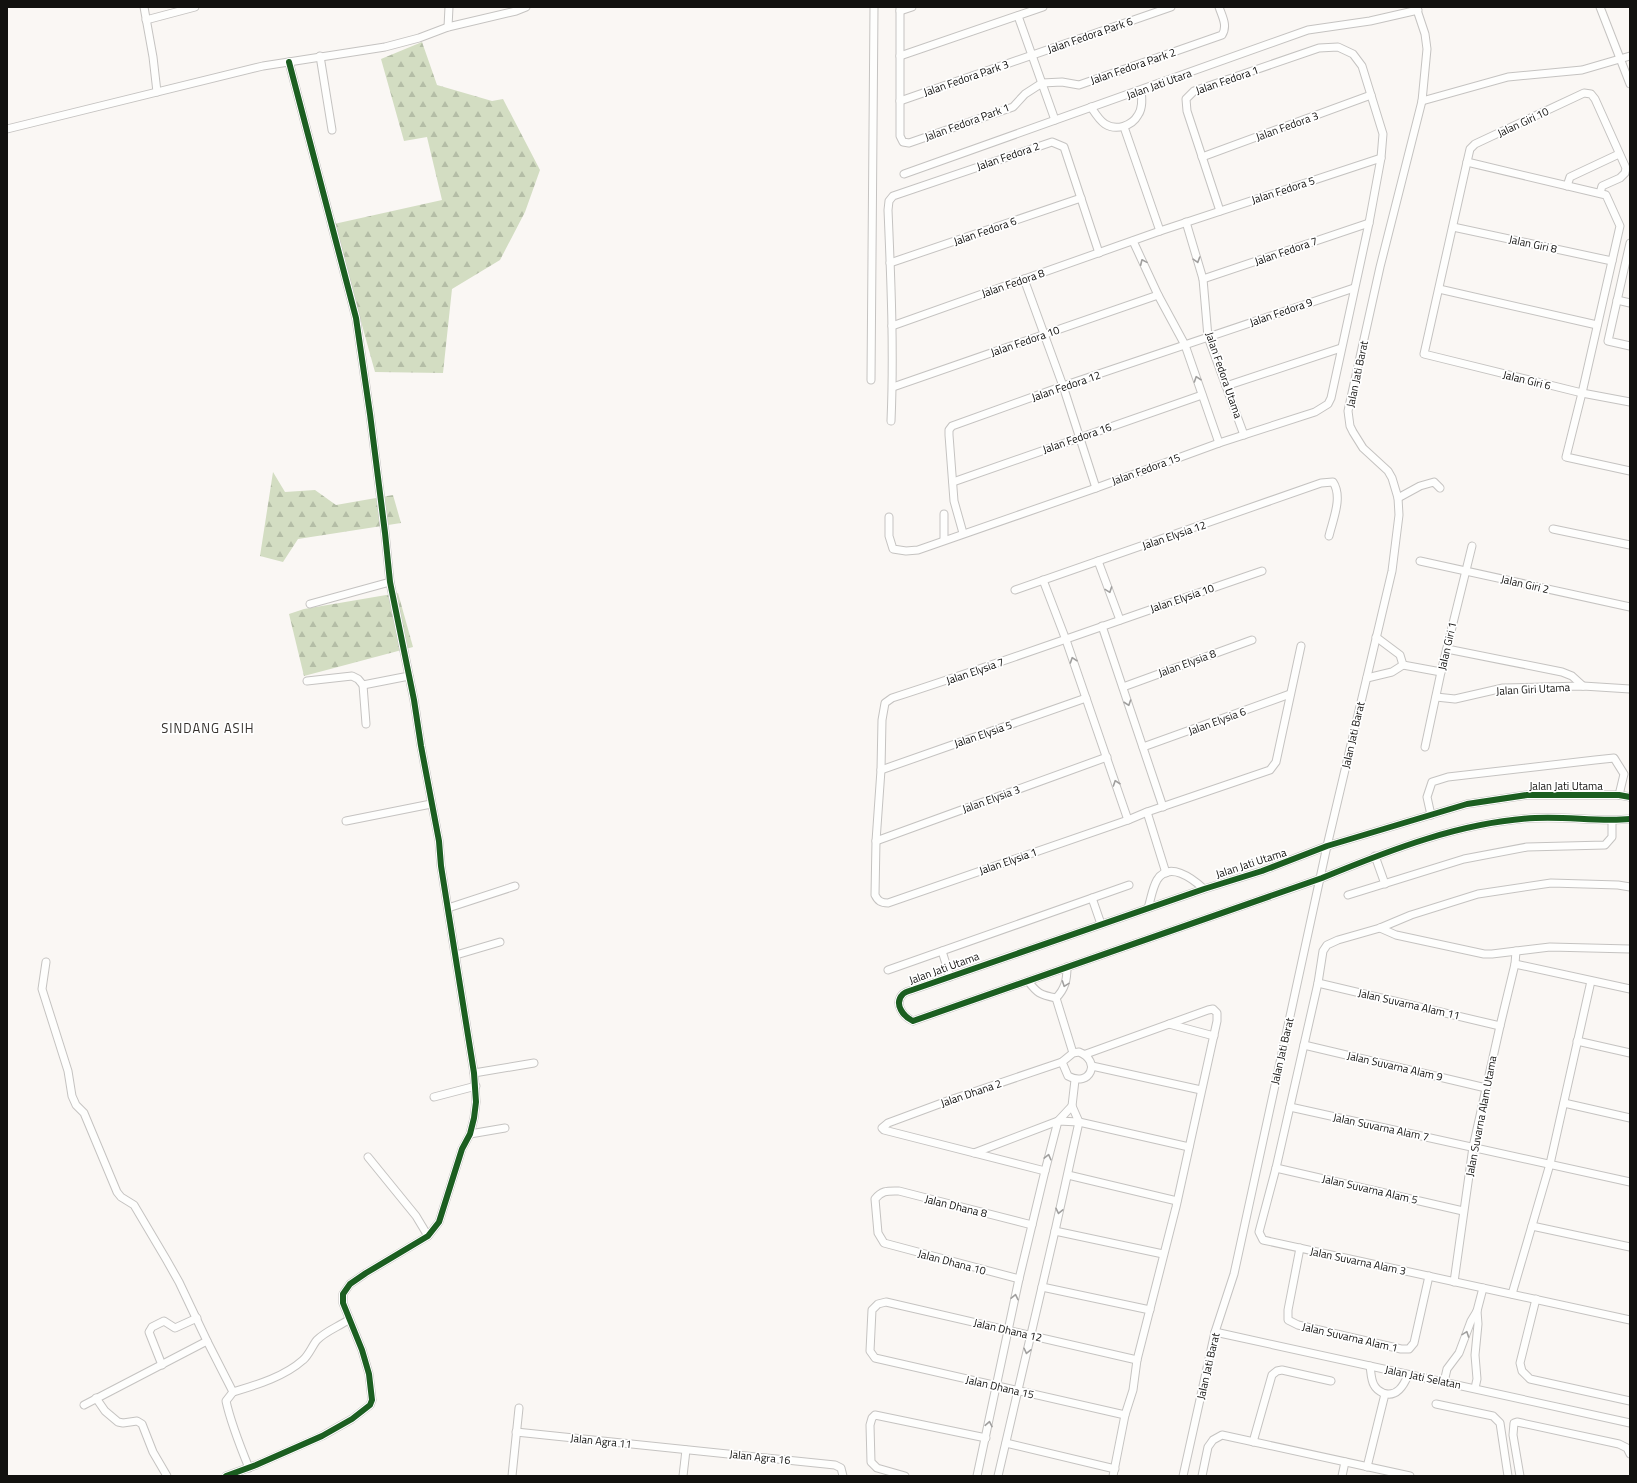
<svg xmlns="http://www.w3.org/2000/svg" width="1637" height="1483" font-family="'Titillium Web',sans-serif">
	<defs>
		<pattern id="forest-firs" width="22" height="20" patternUnits="userSpaceOnUse"><rect width="22" height="20" fill="#d3ddc2"/><path d="M5 1l3.5 6h-7zM16 11l3.5 6h-7z" fill="#b4bda6"/></pattern>
	</defs>
	<rect width="100%" height="100%" fill="#faf7f4"/>
	<g fill="url(#forest-firs)">
		<path d="M422 42 437 85 492 101 503 99 540 170 525 212 500 260 452 289 443 373 375 372 334 224 442 200 427 137 404 141 381 59Z"/>
		<path d="M273 472 285 492 315 490 336 505 393 495 401 523 298 539 283 562 260 556Z"/>
		<path d="M398 593 413 647 304 676 289 614 304 609Z"/>
	</g>
	<g fill="none" stroke-linecap="round" stroke-linejoin="round">
		<defs>
			<g id="street">
				<path d="M144 7 153 57 157 92"/>
				<path d="M900 7V136L903 142 909 143 1013 107 1025 94 1042 83 1062 82 1079 85 1222 35C1228 26 1222 16 1219 7"/>
				<path d="M1600 7 1630 84"/>
				<path d="M900 11 912 7"/>
				<path d="M1018 16 1055 120"/>
				<path d="M146 20 195 7"/>
				<path d="M448 27 449 7"/>
				<path d="M320 56 332 130"/>
				<path d="M900 56 1043 7"/>
				<path d="M900 101 1171 7"/>
				<path d="M1422 101 1508 77 1582 70 1630 56"/>
				<path d="M1091 107C1095 113 1099 120 1105 124 1116 131 1132 126 1138 115 1143 108 1142 98 1141 90"/>
				<path d="M1124 127 1160 231"/>
				<path d="M7 129 263 66 385 47 419 38 448 27 516 11 526 7"/>
				<path d="M1202 157 1371 95"/>
				<path d="M1467 162 1606 195 1620 226 1582 393 1566 457 1630 471"/>
				<path d="M904 174 1308 30 1370 21 1418 10"/>
				<path d="M1567 186 1570 177 1619 154"/>
				<path d="M1600 193 1602 186 1620 178 1625 173 1626 168 1595 99 1591 94 1584 93 1475 144 1470 149 1467 162 1424 354 1582 393 1630 402"/>
				<path d="M1186 222 1203 279 1208 337 1244 435"/>
				<path d="M1453 227 1612 261"/>
				<path d="M1133 241 1158 295 1185 345 1219 443"/>
				<path d="M1630 243 1608 341 1630 346"/>
				<path d="M890 263 1081 198"/>
				<path d="M1024 279 1063 386 1096 488"/>
				<path d="M1203 279 1369 223"/>
				<path d="M1439 289 1597 325"/>
				<path d="M1617 300 1630 303"/>
				<path d="M892 326 1160 231 1381 158"/>
				<path d="M871 380 874 7"/>
				<path d="M1226 386 1341 348"/>
				<path d="M893 387 1158 295"/>
				<path d="M891 421C894 351 891 280 888 210L889 201 893 196 1052 142 1064 147 1099 253"/>
				<path d="M953 482 1202 395"/>
				<path d="M1398 498 1420 486 1434 482 1440 488"/>
				<path d="M944 514V540"/>
				<path d="M889 517V536L893 549 906 551 918 550 1096 488 1219 443 1315 412 1328 404 1331 398 1369 223 1381 158 1383 134 1362 66 1353 54 1338 47 1319 48 1194 91 1186 99 1187 111 1220 211"/>
				<path d="M1553 529 1630 545"/>
				<path d="M963 533 954 501 949 435V430L952 426 1063 386 1354 288"/>
				<path d="M1098 561 1120 620"/>
				<path d="M1420 561 1630 607"/>
				<path d="M1262 571C1139 613 1016 658 892 698L885 703 882 720 881 770 876 841 875 895C878 901 881 903 888 903L1128 820 1147 812 1270 770 1276 762 1301 646"/>
				<path d="M1043 580 1066 640 1128 820"/>
				<path d="M1015 590 1321 483 1333 482C1343 497 1333 519 1329 536"/>
				<path d="M310 604 390 582"/>
				<path d="M1102 626 1163 807"/>
				<path d="M1447 649 1562 672 1572 676 1583 686"/>
				<path d="M1403 665 1441 672"/>
				<path d="M1367 678 1392 672 1403 665 1400 655 1376 637"/>
				<path d="M307 681 352 676 358 679 363 685 409 676"/>
				<path d="M363 685 366 724"/>
				<path d="M1123 687 1252 640"/>
				<path d="M1436 697 1455 699 1503 688 1583 686 1630 689"/>
				<path d="M1143 747 1290 694"/>
				<path d="M1425 747 1441 672 1472 546"/>
				<path d="M881 770 1086 698"/>
				<path d="M1630 797 1619 795H1527L1467 804 1327 846 1262 871 1204 889 912 990C909 991 905 992 903 994 893 1004 904 1017 913 1021L1322 878C1390 850 1461 822 1535 818 1567 816 1598 822 1630 819"/>
				<path d="M1147 812 1166 873"/>
				<path d="M1431 815 1427 797 1432 782 1448 777 1595 760 1614 758 1624 774 1619 795"/>
				<path d="M346 821 431 804"/>
				<path d="M876 841 1107 757"/>
				<path d="M1375 856 1385 884"/>
				<path d="M1630 887 1618 885 1551 883 1478 894 1411 915 1380 928 1338 940 1327 945 1323 951 1318 983 1276 1168 1259 1232 1263 1240 1630 1320"/>
				<path d="M1348 895 1464 859 1527 847 1605 845 1612 837V821"/>
				<path d="M1092 898 1101 924"/>
				<path d="M448 908 515 886"/>
				<path d="M1148 908C1151 899 1152 889 1157 880 1169 861 1192 878 1204 889"/>
				<path d="M1380 928 1396 935 1484 954H1492L1550 947 1630 949"/>
				<path d="M942 951 950 977"/>
				<path d="M456 955 500 942"/>
				<path d="M46 962 42 989 68 1071 72 1096 76 1105 84 1113 117 1192 121 1197 134 1205 166 1259 179 1282 207 1341"/>
				<path d="M1515 964 1630 989"/>
				<path d="M888 970 1129 885"/>
				<path d="M1028 981C1037 993 1040 995 1056 998"/>
				<path d="M1318 983 1500 1026"/>
				<path d="M1056 998 1073 1053"/>
				<path d="M1056 998C1065 989 1067 980 1067 967"/>
				<path d="M1169 1024 1214 1036"/>
				<path d="M1577 1041 1630 1053"/>
				<path d="M1304 1045 1486 1088"/>
				<path d="M1079 1052C1102 1061 1090 1088 1068 1076L1062 1062 1073 1053Z"/>
				<path d="M1086 1054 1208 1010 1213 1009 1217 1013V1021L1176 1207 1137 1360 1133 1390 1125 1415 1113 1476"/>
				<path d="M1092 1066 1201 1090"/>
				<path d="M474 1073 534 1063"/>
				<path d="M434 1097 476 1086"/>
				<path d="M1564 1103 1630 1118"/>
				<path d="M1290 1107 1630 1182"/>
				<path d="M470 1134 505 1128"/>
				<path d="M974 1153 1058 1121 1079 1122 1189 1147"/>
				<path d="M368 1157 416 1216 428 1236"/>
				<path d="M1276 1168 1463 1211"/>
				<path d="M1045 1171 884 1130 882 1128 888 1123 950 1100 1062 1062"/>
				<path d="M1068 1175 1177 1201"/>
				<path d="M1532 1226 1630 1247"/>
				<path d="M1055 1231 1163 1254"/>
				<path d="M1300 1248 1288 1310V1320L1298 1325 1401 1349H1409L1414 1343 1429 1276"/>
				<path d="M1019 1279 884 1243 878 1233 875 1199C882 1190 888 1191 899 1191L1032 1225"/>
				<path d="M1454 1282 1473 1147 1500 1026 1515 964 1516 951"/>
				<path d="M1042 1287 1150 1310"/>
				<path d="M1512 1294 1550 1164 1591 981"/>
				<path d="M1536 1299 1520 1363 1522 1371 1530 1379 1630 1401"/>
				<path d="M1215 1332 1630 1423"/>
				<path d="M162 1365 149 1332 152 1327 164 1321 175 1328 197 1318"/>
				<path d="M1370 1366C1371 1372 1371 1380 1374 1385 1376 1389 1379 1391 1383 1393 1397 1398 1404 1385 1408 1375"/>
				<path d="M1444 1382 1447 1369 1459 1353 1471 1321 1477 1311"/>
				<path d="M1475 1388 1477 1379 1475 1355 1478 1324 1477 1311 1483 1288"/>
				<path d="M233 1392C256 1385 284 1377 303 1360 309 1355 312 1346 317 1340 326 1331 338 1327 348 1320"/>
				<path d="M96 1398 105 1411 118 1422 123 1423 137 1421 142 1424 153 1452 167 1476"/>
				<path d="M1436 1404 1493 1416 1500 1423 1508 1476"/>
				<path d="M84 1405 207 1341 233 1392 226 1401C231 1424 240 1446 249 1468"/>
				<path d="M1125 1415 875 1358 870 1351 872 1310 878 1304 886 1302 1137 1360"/>
				<path d="M516 1432 835 1465 841 1468 843 1476"/>
				<path d="M1253 1442 1272 1375 1277 1371 1282 1370 1331 1381"/>
				<path d="M1006 1443 1115 1469"/>
				<path d="M1367 1467 1385 1394"/>
				<path d="M226 1476 256 1465 322 1436 352 1419 370 1405 372 1400 369 1374 362 1350 343 1303V1294L350 1284 366 1273 428 1236 439 1222 462 1149 470 1134 474 1118 476 1102 474 1073 441 866 439 841 421 746 414 700 390 582 385 533 370 414 356 318 289 62"/>
				<path d="M512 1476 519 1408"/>
				<path d="M683 1476 686 1450"/>
				<path d="M905 1476 877 1468 871 1462 870 1425 872 1418 875 1415 986 1438"/>
				<path d="M977 1476 1019 1279 1045 1171 1058 1121 1072 1106"/>
				<path d="M998 1476 1055 1231 1079 1122 1072 1106 1075 1080"/>
				<path d="M1183 1476 1215 1332 1234 1274 1327 846 1392 571 1399 515 1398 498 1392 478 1388 471 1363 448 1353 432 1350 426 1348 411 1380 267 1422 101 1427 49 1425 34 1416 7"/>
				<path d="M1202 1476 1208 1447 1213 1440 1222 1435 1410 1476"/>
				<path d="M1342 1476 1345 1462"/>
				<path d="M1520 1476 1513 1435 1514 1423 1517 1422 1619 1444 1627 1448 1630 1454"/>
			</g>
		</defs>
		<use href="#street" stroke="#c5c3c1" stroke-width="9"/>
		<use href="#street" stroke="#fefefd" stroke-width="7"/>
		<defs>
			<g id="cycleway">
				<path d="M1630 797 1619 795H1527L1467 804 1327 846 1262 871 1204 889 912 990C909 991 905 992 903 994 893 1004 904 1017 913 1021L1322 878C1390 850 1461 822 1535 818 1567 816 1598 822 1630 819"/>
				<path d="M226 1476 256 1465 322 1436 352 1419 370 1405 372 1400 369 1374 362 1350 343 1303V1294L350 1284 366 1273 428 1236 439 1222 462 1149 470 1134 474 1118 476 1102 474 1073 441 866 439 841 421 746 414 700 390 582 385 533 370 414 356 318 289 62"/>
			</g>
		</defs>
		<use href="#cycleway" stroke="#fff" stroke-width="8"/>
		<use href="#cycleway" stroke="#1b5e20" stroke-width="6"/>
	</g>
	<defs><path id="oneway-chevron" d="M-2-3.5L2.5 0L-2 3.5" fill="none" stroke-width="1.6" stroke-linecap="round" stroke-linejoin="round"/></defs>
	<g stroke="#a09f9e">
		<use href="#oneway-chevron" transform="translate(1197 260) rotate(73)"/>
		<use href="#oneway-chevron" transform="translate(1143 262) rotate(-114)"/>
		<use href="#oneway-chevron" transform="translate(1197 379) rotate(-109)"/>
		<use href="#oneway-chevron" transform="translate(1109 590) rotate(70)"/>
		<use href="#oneway-chevron" transform="translate(1073 660) rotate(-109)"/>
		<use href="#oneway-chevron" transform="translate(1128 703) rotate(71)"/>
		<use href="#oneway-chevron" transform="translate(1116 783) rotate(-109)"/>
		<use href="#oneway-chevron" transform="translate(1065 984) rotate(110)"/>
		<use href="#oneway-chevron" transform="translate(1048 1157) rotate(-76)"/>
		<use href="#oneway-chevron" transform="translate(1059 1211) rotate(102)"/>
		<use href="#oneway-chevron" transform="translate(1015 1297) rotate(-78)"/>
		<use href="#oneway-chevron" transform="translate(1466 1334) rotate(-70)"/>
		<use href="#oneway-chevron" transform="translate(1027 1351) rotate(103)"/>
		<use href="#oneway-chevron" transform="translate(989 1424) rotate(-79)"/>
	</g>
	<g text-anchor="middle" stroke-width="3.5" stroke-linejoin="round" paint-order="stroke">
		<g font-size="11" fill="#12110f" stroke="#fff">
			<text transform="translate(1090 35) rotate(-19)" y="4">Jalan Fedora Park 6</text>
			<text transform="translate(1133 66) rotate(-19)" y="4">Jalan Fedora Park 2</text>
			<text transform="translate(966 78) rotate(-19)" y="4">Jalan Fedora Park 3</text>
			<text transform="translate(1227 80) rotate(-19)" y="4">Jalan Fedora 1</text>
			<text transform="translate(1159 84) rotate(-20)" y="4">Jalan Jati Utara</text>
			<text transform="translate(967 122) rotate(-20)" y="4">Jalan Fedora Park 1</text>
			<text transform="translate(1523 122) rotate(-25)" y="4">Jalan Giri 10</text>
			<text transform="translate(1287 126) rotate(-20)" y="4">Jalan Fedora 3</text>
			<text transform="translate(1008 156) rotate(-19)" y="4">Jalan Fedora 2</text>
			<text transform="translate(1283 190) rotate(-18)" y="4">Jalan Fedora 5</text>
			<text transform="translate(985 231) rotate(-19)" y="4">Jalan Fedora 6</text>
			<text transform="translate(1533 244) rotate(12)" y="4">Jalan Giri 8</text>
			<text transform="translate(1286 251) rotate(-19)" y="4">Jalan Fedora 7</text>
			<text transform="translate(1013 283) rotate(-19)" y="4">Jalan Fedora 8</text>
			<text transform="translate(1281 312) rotate(-19)" y="4">Jalan Fedora 9</text>
			<text transform="translate(1025 341) rotate(-19)" y="4">Jalan Fedora 10</text>
			<text transform="translate(1357 374) rotate(-78)" y="4">Jalan Jati Barat</text>
			<text transform="translate(1224 375) rotate(71)" y="4">Jalan Fedora Utama</text>
			<text transform="translate(1527 380) rotate(14)" y="4">Jalan Giri 6</text>
			<text transform="translate(1066 386) rotate(-19)" y="4">Jalan Fedora 12</text>
			<text transform="translate(1077 438) rotate(-19)" y="4">Jalan Fedora 16</text>
			<text transform="translate(1146 469) rotate(-20)" y="4">Jalan Fedora 15</text>
			<text transform="translate(1174 535) rotate(-19)" y="4">Jalan Elysia 12</text>
			<text transform="translate(1525 584) rotate(13)" y="4">Jalan Giri 2</text>
			<text transform="translate(1182 598) rotate(-19)" y="4">Jalan Elysia 10</text>
			<text transform="translate(1447 646) rotate(-77)" y="4">Jalan Giri 1</text>
			<text transform="translate(1187 663) rotate(-20)" y="4">Jalan Elysia 8</text>
			<text transform="translate(975 671) rotate(-19)" y="4">Jalan Elysia 7</text>
			<text transform="translate(1533 689) rotate(-3)" y="4">Jalan Giri Utama</text>
			<text transform="translate(1217 721) rotate(-20)" y="4">Jalan Elysia 6</text>
			<text transform="translate(983 734) rotate(-19)" y="4">Jalan Elysia 5</text>
			<text transform="translate(1353 735) rotate(-77)" y="4">Jalan Jati Barat</text>
			<text x="1566" y="790">Jalan Jati Utama</text>
			<text transform="translate(991 799) rotate(-20)" y="4">Jalan Elysia 3</text>
			<text transform="translate(1008 861) rotate(-19)" y="4">Jalan Elysia 1</text>
			<text transform="translate(1251 863) rotate(-18)" y="4">Jalan Jati Utama</text>
			<text transform="translate(944 968) rotate(-20)" y="4">Jalan Jati Utama</text>
			<text transform="translate(1409 1004) rotate(13)" y="4">Jalan Suvarna Alam 11</text>
			<text transform="translate(1282 1051) rotate(-77)" y="4">Jalan Jati Barat</text>
			<text transform="translate(1395 1066) rotate(13)" y="4">Jalan Suvarna Alam 9</text>
			<text transform="translate(971 1093) rotate(-19)" y="4">Jalan Dhana 2</text>
			<text transform="translate(1481 1116) rotate(-79)" y="4">Jalan Suvarna Alam Utama</text>
			<text transform="translate(1381 1127) rotate(12)" y="4">Jalan Suvarna Alam 7</text>
			<text transform="translate(1370 1189) rotate(13)" y="4">Jalan Suvarna Alam 5</text>
			<text transform="translate(956 1206) rotate(14)" y="4">Jalan Dhana 8</text>
			<text transform="translate(1358 1261) rotate(12)" y="4">Jalan Suvarna Alam 3</text>
			<text transform="translate(952 1262) rotate(15)" y="4">Jalan Dhana 10</text>
			<text transform="translate(1008 1330) rotate(13)" y="4">Jalan Dhana 12</text>
			<text transform="translate(1350 1337) rotate(13)" y="4">Jalan Suvarna Alam 1</text>
			<text transform="translate(1208 1366) rotate(-77)" y="4">Jalan Jati Barat</text>
			<text transform="translate(1423 1377) rotate(12)" y="4">Jalan Jati Selatan</text>
			<text transform="translate(1000 1387) rotate(13)" y="4">Jalan Dhana 15</text>
			<text transform="translate(601 1441) rotate(6)" y="4">Jalan Agra 11</text>
			<text transform="translate(760 1457) rotate(6)" y="4">Jalan Agra 16</text>
		</g>
		<g font-size="13" letter-spacing="1" fill="#35312d" stroke="#fff">
			<text x="208" y="733">SINDANG ASIH</text>
		</g>
	</g>
	<rect width="1637" height="1483" fill="none" stroke="#12110f" stroke-width="16"/>
</svg>
